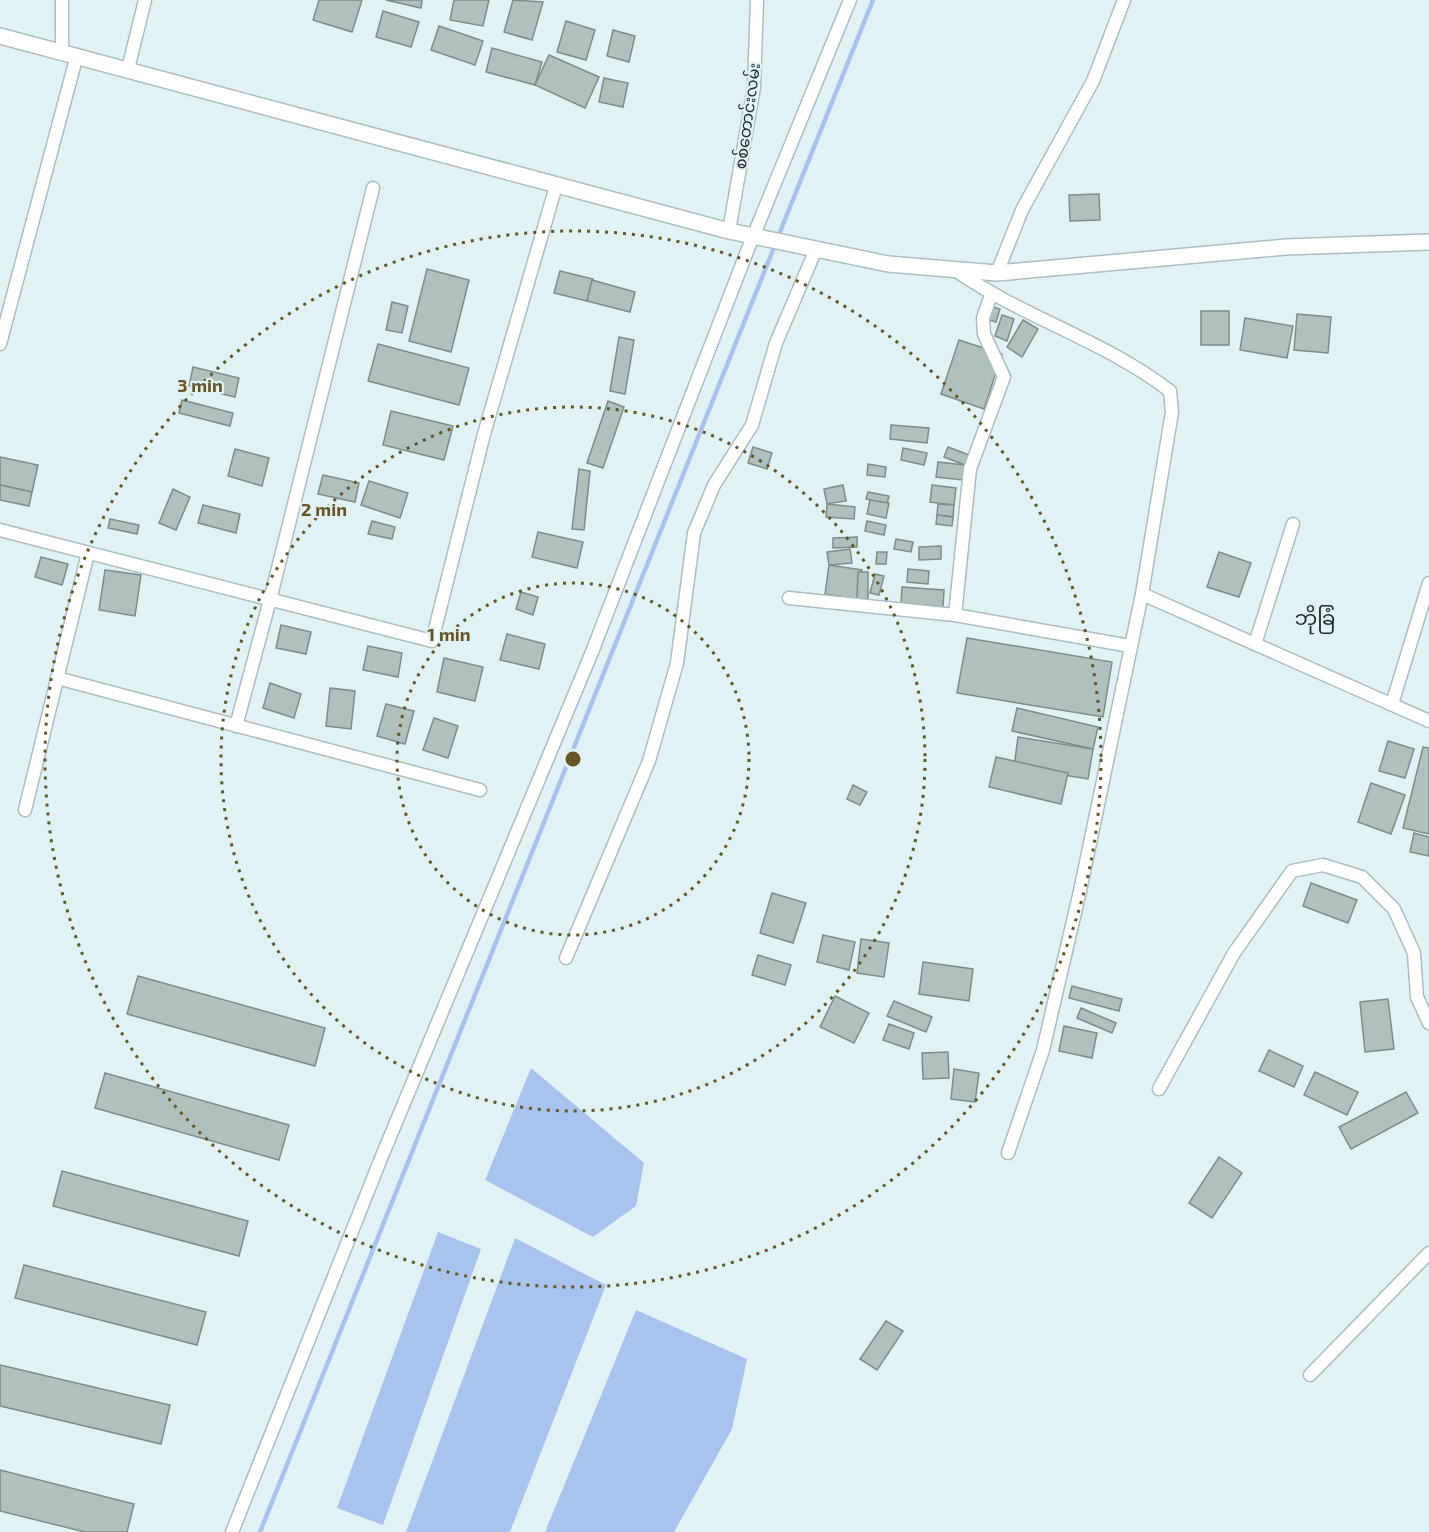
<svg xmlns="http://www.w3.org/2000/svg" width="1429" height="1532" font-family="'Exo 2','Noto Sans Myanmar',sans-serif">
	<rect width="100%" height="100%" fill="#e1f2f5"/>
	<g fill="#a9c3ef">
		<path d="M531 1068 644 1163 636 1206 593 1237 485 1180Z"/>
		<path d="M438 1232 481 1249 383 1525 337 1508Z"/>
		<path d="M515 1238 606 1285 510 1532H406Z"/>
		<path d="M636 1310 747 1359 732 1429 674 1532H545Z"/>
	</g>
	<g fill="none" stroke-linecap="round" stroke-linejoin="round">
		<g stroke="#a9c3ef" stroke-width="4.5">
			<path d="M778 237 873 0"/>
			<path d="M260 1532 775 245"/>
		</g>
	</g>
	<g fill="#afc0bd" stroke="#7e8d8b" stroke-width="1.5">
		<path d="M319 0H362L352 32 313 20Z"/>
		<path d="M386 0H422L421 8Z"/>
		<path d="M454 0H489L483 26 450 20Z"/>
		<path d="M513 0 543 2 532 40 504 32Z"/>
		<path d="M383 11 419 22 411 47 376 37Z"/>
		<path d="M566 21 595 30 586 60 557 52Z"/>
		<path d="M439 26 483 41 475 65 431 50Z"/>
		<path d="M613 30 635 36 629 62 607 56Z"/>
		<path d="M492 48 542 62 535 85 486 72Z"/>
		<path d="M549 55 599 77 585 108 535 85Z"/>
		<path d="M604 78 628 83 623 107 599 102Z"/>
		<path d="M1099 194 1100 220 1070 221 1069 195Z"/>
		<path d="M427 269 469 280 451 352 409 341Z"/>
		<path d="M560 271 593 279 587 301 554 293Z"/>
		<path d="M592 280 635 292 630 312 587 301Z"/>
		<path d="M392 302 408 306 402 333 386 330Z"/>
		<path d="M986 305 1000 309 996 322 983 318Z"/>
		<rect x="1201" y="311" width="28" height="34"/>
		<path d="M1297 314 1331 317 1328 353 1294 350Z"/>
		<path d="M1002 315 1014 319 1007 341 995 336Z"/>
		<path d="M1245 318 1293 326 1287 358 1240 350Z"/>
		<path d="M1023 320 1038 329 1022 357 1007 347Z"/>
		<path d="M619 337 634 340 625 394 610 391Z"/>
		<path d="M959 340 1002 354 984 409 941 394Z"/>
		<path d="M378 344 469 368 459 405 368 381Z"/>
		<path d="M193 367 239 378 235 397 189 386Z"/>
		<path d="M182 400 233 413 230 426 179 413Z"/>
		<path d="M608 401 624 407 603 468 587 463Z"/>
		<path d="M391 411 453 426 444 460 383 445Z"/>
		<path d="M891 425 929 428 927 443 890 439Z"/>
		<path d="M753 447 772 453 767 469 748 463Z"/>
		<path d="M948 447 969 455 965 465 944 457Z"/>
		<path d="M903 448 927 453 924 465 901 460Z"/>
		<path d="M235 449 269 458 262 486 228 476Z"/>
		<path d="M0 457 38 465 32 492 0 485Z"/>
		<path d="M938 462 965 465 963 480 936 477Z"/>
		<path d="M868 464 886 467 885 477 867 475Z"/>
		<path d="M579 469 590 471 584 530 572 529Z"/>
		<path d="M323 475 359 483 355 502 318 494Z"/>
		<path d="M369 481 408 493 400 518 361 505Z"/>
		<path d="M0 485 32 492 29 506 0 500Z"/>
		<path d="M843 485 846 501 827 504 824 489Z"/>
		<path d="M932 485 956 488 954 505 930 502Z"/>
		<path d="M173 489 190 497 176 530 159 523Z"/>
		<path d="M868 492 889 496 887 504 866 499Z"/>
		<path d="M870 500 889 503 886 518 867 514Z"/>
		<path d="M827 504 855 507 854 519 826 517Z"/>
		<path d="M938 504 954 505 953 517 937 515Z"/>
		<path d="M203 505 240 514 236 533 198 523Z"/>
		<path d="M937 515 953 517 952 526 936 524Z"/>
		<path d="M110 519 139 525 137 534 108 528Z"/>
		<path d="M372 521 395 527 392 539 368 534Z"/>
		<path d="M867 521 886 525 884 535 865 531Z"/>
		<path d="M538 532 583 542 577 568 532 557Z"/>
		<path d="M857 537V547L833 548V538Z"/>
		<path d="M896 539 913 542 911 552 894 549Z"/>
		<path d="M941 546V559L919 560V547Z"/>
		<path d="M850 549 852 563 829 565 827 552Z"/>
		<path d="M877 552H887L886 564H876Z"/>
		<path d="M1219 552 1251 563 1239 597 1207 587Z"/>
		<path d="M41 557 68 564 62 585 35 577Z"/>
		<path d="M829 565 862 570 857 599 825 594Z"/>
		<path d="M908 569 929 571 928 584 907 582Z"/>
		<path d="M105 570 141 575 135 616 99 610Z"/>
		<path d="M858 572H868V599H857Z"/>
		<path d="M875 574 884 576 879 595 870 593Z"/>
		<path d="M902 587 944 590 943 607 901 603Z"/>
		<path d="M521 592 538 597 533 615 516 609Z"/>
		<path d="M281 625 311 632 306 654 276 648Z"/>
		<path d="M507 634 545 644 539 669 500 660Z"/>
		<path d="M967 638 1112 662 1103 717 957 693Z"/>
		<path d="M368 646 402 653 398 677 363 670Z"/>
		<path d="M444 658 483 667 475 701 437 692Z"/>
		<path d="M270 683 301 694 294 718 263 708Z"/>
		<path d="M330 688 355 691 351 729 326 726Z"/>
		<path d="M386 704 414 711 405 744 377 736Z"/>
		<path d="M1017 708 1098 727 1093 749 1012 731Z"/>
		<path d="M434 718 458 726 448 758 423 750Z"/>
		<path d="M1018 737 1093 749 1088 779 1014 767Z"/>
		<path d="M1388 741 1414 749 1405 778 1379 771Z"/>
		<path d="M1423 747 1429 748V834L1403 828Z"/>
		<path d="M996 757 1068 773 1061 804 989 787Z"/>
		<path d="M1371 783 1405 795 1391 834 1358 822Z"/>
		<path d="M853 785 867 792 860 805 847 799Z"/>
		<path d="M1414 833 1429 837V856L1410 852Z"/>
		<path d="M1311 883 1357 900 1348 923 1303 906Z"/>
		<path d="M772 893 806 903 793 943 760 933Z"/>
		<path d="M823 935 855 942 849 970 817 962Z"/>
		<path d="M861 939 889 943 884 977 857 973Z"/>
		<path d="M758 955 791 965 785 985 752 975Z"/>
		<path d="M923 962 973 969 969 1001 919 994Z"/>
		<path d="M138 976 325 1028 315 1066 127 1014Z"/>
		<path d="M1072 986 1122 999 1119 1011 1069 998Z"/>
		<path d="M835 996 869 1013 854 1043 820 1027Z"/>
		<path d="M1388 999 1394 1049 1365 1052 1360 1002Z"/>
		<path d="M894 1001 932 1017 926 1032 887 1016Z"/>
		<path d="M1081 1008 1116 1023 1112 1033 1077 1018Z"/>
		<path d="M889 1024 914 1033 909 1049 883 1040Z"/>
		<path d="M1064 1026 1097 1033 1092 1058 1059 1051Z"/>
		<path d="M1269 1050 1303 1066 1294 1087 1259 1071Z"/>
		<path d="M948 1052 949 1078 923 1079 922 1053Z"/>
		<path d="M954 1069 979 1073 975 1102 951 1099Z"/>
		<path d="M1315 1072 1358 1092 1347 1115 1304 1095Z"/>
		<path d="M105 1073 289 1125 279 1160 95 1108Z"/>
		<path d="M1406 1092 1418 1113 1351 1149 1339 1127Z"/>
		<path d="M1219 1157 1242 1173 1212 1218 1189 1203Z"/>
		<path d="M62 1171 248 1221 239 1256 53 1206Z"/>
		<path d="M24 1265 206 1312 197 1345 15 1298Z"/>
		<path d="M886 1321 903 1331 877 1370 860 1359Z"/>
		<path d="M0 1365 170 1405 161 1444 0 1406Z"/>
		<path d="M0 1470 134 1504 127 1532H85L0 1511Z"/>
	</g>
	<g fill="none" stroke-linecap="round" stroke-linejoin="round">
		<defs>
			<g id="minor">
				<path d="M62 0V52"/>
				<path d="M128 69 145 0"/>
				<path d="M729 231 754 87 757 0"/>
				<path d="M958 272C1025 318 1105 341 1170 391L1172 412 1142 594 1080 891 1043 1050 1008 1153"/>
				<path d="M997 273 1022 210 1093 81 1124 0"/>
				<path d="M0 344 77 55"/>
				<path d="M0 530 432 641 484 434 556 186"/>
				<path d="M1142 594 1429 721"/>
				<path d="M789 598 955 615 1130 646"/>
				<path d="M955 615 970 469 1004 377 984 334 983 318 991 295"/>
				<path d="M1255 644 1293 524"/>
				<path d="M57 678 480 790"/>
				<path d="M1392 704 1429 583"/>
				<path d="M236 726 270 600 373 188"/>
				<path d="M25 810 88 553"/>
				<path d="M566 958 649 761 677 663 694 533 714 485 752 425 776 343 816 249"/>
				<path d="M1159 1089 1234 953 1292 871 1323 865 1362 877 1394 909 1414 953 1417 997 1429 1023"/>
				<path d="M1310 1375 1429 1253"/>
				<path d="M232 1532 382 1156 592 652 746 254 850 0"/>
			</g>
			<path id="tertiary" d="M0 36 729 231 888 264 997 273 1286 247 1429 242"/>
		</defs>
		<use href="#minor" stroke="#adbdc0" stroke-width="15"/>
		<use href="#tertiary" stroke="#adbdc0" stroke-width="18"/>
		<use href="#minor" stroke="#fff" stroke-width="12"/>
		<use href="#tertiary" stroke="#fff" stroke-width="15"/>
	</g>
	<g fill="none" stroke="#675523" stroke-width="3" stroke-dasharray="3 6">
		<circle cx="573" cy="759" r="176"/>
		<circle cx="573" cy="759" r="352"/>
		<circle cx="573" cy="759" r="528"/>
	</g>
	<g text-anchor="middle" stroke-width="4.5" stroke-linejoin="round" paint-order="stroke">
		<g font-size="16" fill="#252c2d" stroke="#e1f2f5">
			<text transform="translate(747 116) rotate(-82)" y="6">စစ်တောင်းလမ်း</text>
		</g>
		<g font-size="20" fill="#252c2d" stroke="#e1f2f5">
			<text x="1315" y="625">ဘိုခြံ</text>
		</g>
	</g>
	<circle cx="573" cy="759" r="9" fill="#675523" stroke="#e1f2f5" stroke-width="3"/>
	<g font-size="18" text-anchor="middle" font-weight="bold" fill="#675523" stroke="#e1f2f5" stroke-width="4.5" stroke-linejoin="round" paint-order="stroke">
		<text x="200" y="392">3 min</text>
		<text x="324" y="516">2 min</text>
		<text x="449" y="641">1 min</text>
	</g>
</svg>
